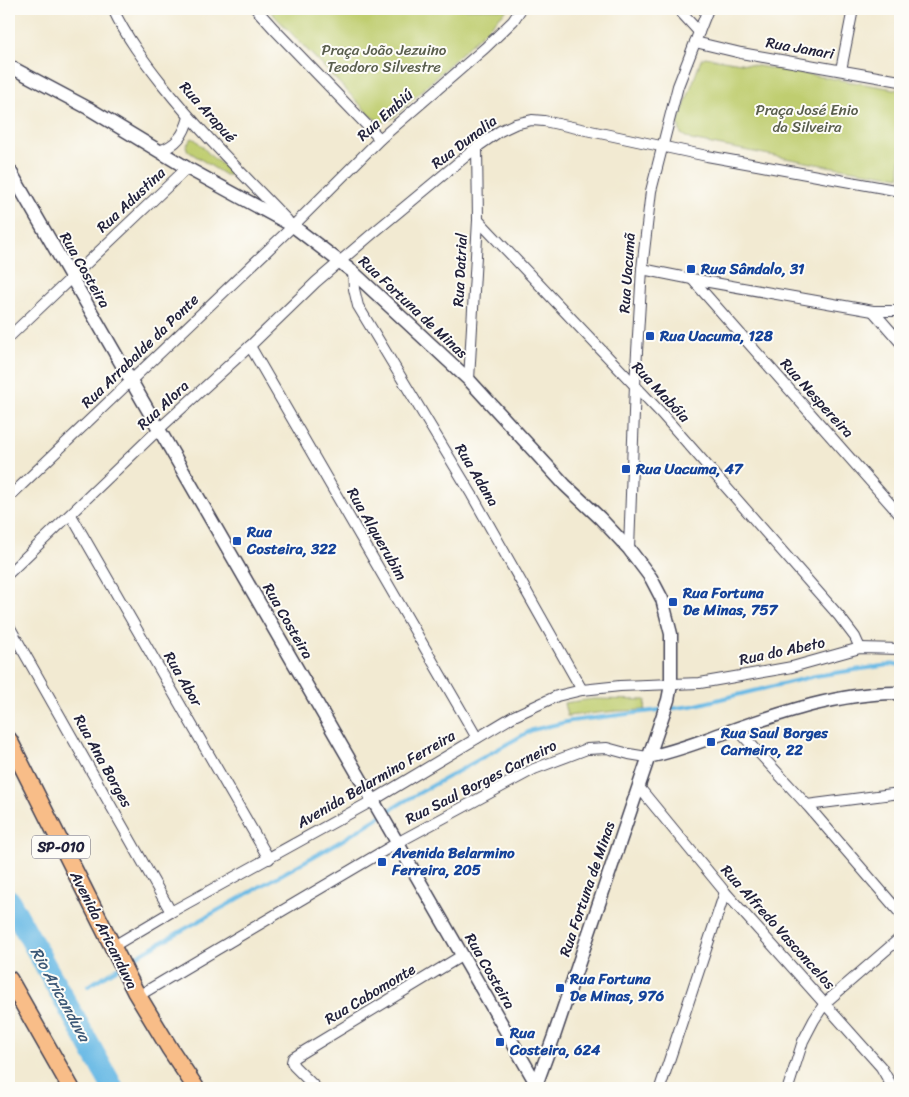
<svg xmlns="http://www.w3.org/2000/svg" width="909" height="1097" font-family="Sriracha,sans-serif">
	<rect width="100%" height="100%" fill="#fdfcf7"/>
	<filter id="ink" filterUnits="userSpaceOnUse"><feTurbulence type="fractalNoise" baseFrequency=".02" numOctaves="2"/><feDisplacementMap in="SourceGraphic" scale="10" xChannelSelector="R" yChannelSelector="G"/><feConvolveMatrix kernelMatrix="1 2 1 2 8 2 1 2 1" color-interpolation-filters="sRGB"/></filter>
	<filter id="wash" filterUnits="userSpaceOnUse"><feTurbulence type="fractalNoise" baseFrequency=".0096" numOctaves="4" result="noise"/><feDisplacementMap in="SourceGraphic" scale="20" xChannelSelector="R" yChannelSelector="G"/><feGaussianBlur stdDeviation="1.12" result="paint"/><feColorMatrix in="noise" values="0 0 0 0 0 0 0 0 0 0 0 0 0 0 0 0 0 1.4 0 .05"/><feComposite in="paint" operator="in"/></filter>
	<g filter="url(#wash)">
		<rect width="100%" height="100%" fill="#f2ead2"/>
		<g fill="#bfcd6f" stroke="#707855">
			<path d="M268 9H508L393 118 383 122 373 118Z"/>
			<path d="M705 57 900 90V177L827 166 691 140 681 134 678 123 701 60Z"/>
			<path d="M192 138 196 140 212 157 229 170 230 175H225L188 151 186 146Z"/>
			<path d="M593 699 646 700 645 710 616 711 567 716 564 703Z"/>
		</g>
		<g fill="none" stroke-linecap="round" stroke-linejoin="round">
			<g stroke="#69bae5" stroke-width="4">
				<path d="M126 962 341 841 403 802 532 730 571 721 692 706 815 676 895 664 900 665"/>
				<path d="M88 986 118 968"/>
			</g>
			<path stroke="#69bae5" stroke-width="22" d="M9 900 113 1088"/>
		</g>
	</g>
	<g filter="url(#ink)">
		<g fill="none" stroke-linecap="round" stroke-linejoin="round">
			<defs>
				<g id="minor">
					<path d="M113 9C126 37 144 61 163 85 201 133 245 176 287 220"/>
					<path d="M256 9 274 29 380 139"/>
					<path d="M678 9 699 32"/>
					<path d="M695 42 741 53 900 81"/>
					<path d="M841 70 853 9"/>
					<path d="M477 147 478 220 661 413 839 616 855 637 860 648"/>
					<path d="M159 151C177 145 184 135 189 117"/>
					<path d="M642 269 692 279 873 311H900"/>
					<path d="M353 272 354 289 358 306 472 495 582 690"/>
					<path d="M692 279 900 515"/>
					<path d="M873 311 900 342"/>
					<path d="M9 337 187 168"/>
					<path d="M250 346 477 738"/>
					<path d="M469 380 478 220"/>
					<path d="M9 497 293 226 380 139 485 48 513 21 521 9"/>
					<path d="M71 515 269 859"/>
					<path d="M629 549 635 385 642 269 651 191 678 86 708 9"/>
					<path d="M9 573 159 429 250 346 316 282 372 234 477 147 500 131 515 124 532 120 544 121 707 156 900 191"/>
					<path d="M9 626 171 912"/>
					<path d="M737 729 807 805 900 913"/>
					<path d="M638 786 725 892 881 1067 893 1088"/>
					<path d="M807 805 900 793"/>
					<path d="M112 947 171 912 372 801 514 716 557 696 582 690 620 686 700 683 792 667 860 648 900 649"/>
					<path d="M138 996 397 843 534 769 587 749 607 748 629 754 647 757"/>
					<path d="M316 1088 294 1066 292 1062 293 1058 463 955"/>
					<path d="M660 1088 725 892"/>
					<path d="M788 1088 803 1041 814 1020 825 1003 900 938"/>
				</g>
				<g id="tertiary">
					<path d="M9 66 88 108 187 168 293 226 353 272 469 380 565 485 600 518 629 549 651 578 662 599 671 634V685L668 700 554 1036 535 1088"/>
					<path d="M9 169 537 1085"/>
					<path d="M647 757C674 752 696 743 721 734 778 714 839 692 900 693"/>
				</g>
				<g id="trunk">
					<path d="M9 740 135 991 170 1049 196 1088"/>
					<path d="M9 979 71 1088"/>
				</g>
			</defs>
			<use href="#minor" stroke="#414052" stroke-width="12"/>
			<use href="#tertiary" stroke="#414052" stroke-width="15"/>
			<use href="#trunk" stroke="#414052" stroke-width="19"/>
			<use href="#minor" stroke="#fff" stroke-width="10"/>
			<use href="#tertiary" stroke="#fff" stroke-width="12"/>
			<use href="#trunk" stroke="#f8bd88" stroke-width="16"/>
		</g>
	</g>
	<g fill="#1a4fb4" stroke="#fdfcf7" stroke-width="2">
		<rect x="686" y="264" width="10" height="10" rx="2.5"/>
		<rect x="645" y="331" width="10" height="10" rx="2.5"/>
		<rect x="621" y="464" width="10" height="10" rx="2.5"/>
		<rect x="232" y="536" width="10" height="10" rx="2.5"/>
		<rect x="668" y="597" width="10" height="10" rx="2.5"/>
		<rect x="706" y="737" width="10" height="10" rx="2.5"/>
		<rect x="377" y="857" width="10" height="10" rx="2.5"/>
		<rect x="555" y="983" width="10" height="10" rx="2.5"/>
		<rect x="495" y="1037" width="10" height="10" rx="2.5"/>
	</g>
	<g text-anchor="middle" stroke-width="4" stroke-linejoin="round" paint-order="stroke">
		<rect fill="#fdfcf7" stroke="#646373" stroke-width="1" x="32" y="835.5" width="58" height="23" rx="4"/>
		<g font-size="14" font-weight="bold" fill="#22223b">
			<text x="61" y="852">SP-010</text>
		</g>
		<g font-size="15" fill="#22223b" stroke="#fdfcf7">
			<text transform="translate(800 48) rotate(10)" y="5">Rua Janari</text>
			<text transform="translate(208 112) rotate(48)" y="5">Rua Arapué</text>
			<text transform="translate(385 115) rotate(-42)" y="5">Rua Embiú</text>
			<text transform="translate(464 142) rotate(-37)" y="5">Rua Dunalia</text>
			<text transform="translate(131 200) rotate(-43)" y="5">Rua Adustina</text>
			<text transform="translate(85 270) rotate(60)" y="5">Rua Costeira</text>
			<text transform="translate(460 270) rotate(-87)" y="5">Rua Datrial</text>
			<text transform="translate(627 273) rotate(-86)" y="5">Rua Uacumã</text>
			<text transform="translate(413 307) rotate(43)" y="5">Rua Fortuna de Minas</text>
			<text transform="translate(140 351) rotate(-44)" y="5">Rua Arrabalde da Ponte</text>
			<text transform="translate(661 392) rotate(47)" y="5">Rua Mabóia</text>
			<text transform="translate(817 398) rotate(48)" y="5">Rua Nespereira</text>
			<text transform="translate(163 405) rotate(-43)" y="5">Rua Alora</text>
			<text transform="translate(477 475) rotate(59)" y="5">Rua Adana</text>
			<text transform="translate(377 534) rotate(60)" y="5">Rua Alquerubim</text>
			<text transform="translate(288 621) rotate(60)" y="5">Rua Costeira</text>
			<text transform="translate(782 651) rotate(-12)" y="5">Rua do Abeto</text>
			<text transform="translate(183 679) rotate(60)" y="5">Rua Abor</text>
			<text transform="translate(103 761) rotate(61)" y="5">Rua Ana Borges</text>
			<text transform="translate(376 779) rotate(-30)" y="5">Avenida Belarmino Ferreira</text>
			<text transform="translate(481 782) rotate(-27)" y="5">Rua Saul Borges Carneiro</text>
			<text transform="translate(587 889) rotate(-71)" y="5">Rua Fortuna de Minas</text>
			<text transform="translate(778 927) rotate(48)" y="5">Rua Alfredo Vasconcelos</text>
			<text transform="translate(104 930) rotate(63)" y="5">Avenida Aricanduva</text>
			<text transform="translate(490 971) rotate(60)" y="5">Rua Costeira</text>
			<text transform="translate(370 994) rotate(-31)" y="5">Rua Cabomonte</text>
		</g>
		<g font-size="15" fill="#595e4d" stroke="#fdfcf7">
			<text x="384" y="55">Praça João Jezuino<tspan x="384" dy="17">Teodoro Silvestre</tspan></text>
			<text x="807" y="115">Praça José Enio<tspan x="807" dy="17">da Silveira</tspan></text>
		</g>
		<g font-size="15" font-weight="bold" fill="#164399" stroke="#fdfcf7" text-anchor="start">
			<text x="701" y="274">Rua Sândalo, 31</text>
			<text x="660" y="341">Rua Uacuma, 128</text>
			<text x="636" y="474">Rua Uacuma, 47</text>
			<text x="247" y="537">Rua<tspan x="247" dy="17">Costeira, 322</tspan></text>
			<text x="683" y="598">Rua Fortuna<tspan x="683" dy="17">De Minas, 757</tspan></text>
			<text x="721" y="738">Rua Saul Borges<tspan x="721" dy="17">Carneiro, 22</tspan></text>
			<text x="392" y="858">Avenida Belarmino<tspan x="392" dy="17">Ferreira, 205</tspan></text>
			<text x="570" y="984">Rua Fortuna<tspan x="570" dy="17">De Minas, 976</tspan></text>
			<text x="510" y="1038">Rua<tspan x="510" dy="17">Costeira, 624</tspan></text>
		</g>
		<g font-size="16" font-style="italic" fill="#3b5776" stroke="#fdfcf7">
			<text transform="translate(61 994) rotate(61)" y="6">Rio Aricanduva</text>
		</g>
	</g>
	<rect width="909" height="1097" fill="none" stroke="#fdfcf7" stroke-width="30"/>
</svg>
